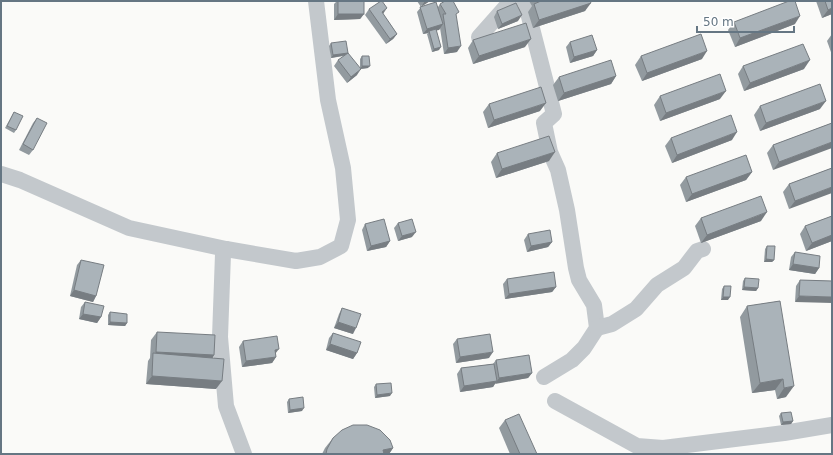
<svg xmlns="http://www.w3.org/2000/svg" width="833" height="455" font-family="'DejaVu Sans',sans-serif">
	<rect width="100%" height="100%" fill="#fafaf8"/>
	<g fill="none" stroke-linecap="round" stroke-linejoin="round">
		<g stroke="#c3c8cc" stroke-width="16">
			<path d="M525 1 554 114 544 123 550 152 558 170 567 210 576 268 579 280 594 305 597 328 584 348 572 360 544 377"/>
			<path d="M479 37 511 1"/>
			<path d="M1 174 20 180 129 228 226 249 296 261 320 257 341 246 348 220 343 168 328 100 316 1"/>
			<path d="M226 249 223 254 220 337 226 406 244 454"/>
			<path d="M597 328 612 324 636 309 657 285 684 268 697 251 703 249"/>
			<path d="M555 401 637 446 663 448 784 433 832 425"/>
		</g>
	</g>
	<g fill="#929a9f">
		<path d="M337 1H364V14L360 19 334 20V4Z"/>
		<path d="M417 1H430L421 6 438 7 440 4 456 17 457 52 444 54 440 28 439 30H436L439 50 432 52 427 34 428 33 423 34 417 12 421 7Z"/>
		<path d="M529 1H590L585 11 533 28 528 12 532 6Z"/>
		<path d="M816 1H832V14L822 18Z"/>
		<path d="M369 9 383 14 397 34 393 39 386 44 365 15Z"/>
		<path d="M497 11 518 21 498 29 494 17Z"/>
		<path d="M734 22 795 24 735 47 728 30Z"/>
		<path d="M832 34V55L827 41Z"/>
		<path d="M473 40 525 47 473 64 468 48Z"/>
		<path d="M570 42 597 50 593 56 570 63 566 47Z"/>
		<path d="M331 43 348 53 357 75 347 83 334 66 338 60 344 56 331 58 329 46Z"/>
		<path d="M362 56 368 68 360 69V59Z"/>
		<path d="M641 56 702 59 642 81 635 65Z"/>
		<path d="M743 66 804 69 744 91 738 74Z"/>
		<path d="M616 76 611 84 558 101 553 85 559 77Z"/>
		<path d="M660 96 720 99 660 121 654 105Z"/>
		<path d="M489 104 540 111 488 128 483 112Z"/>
		<path d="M760 106 820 109 760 131 754 115Z"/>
		<path d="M14 112 16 130 14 133 5 128Z"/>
		<path d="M37 118 33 150 29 155 19 150 33 123Z"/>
		<path d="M832 123 773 170 767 153 773 145Z"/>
		<path d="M671 138 732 140 672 163 665 146Z"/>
		<path d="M497 153 549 161 496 178 491 162Z"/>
		<path d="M832 168 789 209 783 192 789 184Z"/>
		<path d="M752 172 746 180 686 202 680 185 686 177Z"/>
		<path d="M832 216V241L806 251 800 234 805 226Z"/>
		<path d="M701 218 761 221 701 243 695 226Z"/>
		<path d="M398 223 412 237 398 241 394 228Z"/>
		<path d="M365 224 390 241 386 247 367 251 362 230Z"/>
		<path d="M528 234 552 242 548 247 527 252 524 240Z"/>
		<path d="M767 246 774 260 772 262H764L765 249Z"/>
		<path d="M795 252 819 268 815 274 789 270 791 257Z"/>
		<path d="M81 260 96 296 93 302 70 296 77 265Z"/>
		<path d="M745 278 758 288 756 291 742 290 743 281Z"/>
		<path d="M507 279 556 287 552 292 505 299 503 284Z"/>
		<path d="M800 280 832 281 795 302 796 286Z"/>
		<path d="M724 286 728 300H721L722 289Z"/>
		<path d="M780 301 786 397 777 399 775 390 752 393 740 317 747 306Z"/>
		<path d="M85 302 101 317 97 323 79 319 81 307Z"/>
		<path d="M342 308 353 334 334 328 339 314Z"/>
		<path d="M110 312 127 323 125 326 108 325V315Z"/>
		<path d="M157 332 214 355 213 358 216 389 146 384 148 361 150 358 151 340Z"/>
		<path d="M333 333 357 353 353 359 326 350 329 338Z"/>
		<path d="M457 339 489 358 456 363 453 344Z"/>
		<path d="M243 341 276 354V357L272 363 242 367 239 347Z"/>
		<path d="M496 360 532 373 528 378 495 383 493 387 460 392 457 374 461 368 493 364Z"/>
		<path d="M376 384 390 396 375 398 374 387Z"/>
		<path d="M289 399 302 411 288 413 287 402Z"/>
		<path d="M781 413 793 421 791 424 781 425 779 416Z"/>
		<path d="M505 420 537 454H510L499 428Z"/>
		<path d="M333 438 393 448 389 454H322L325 448Z"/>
	</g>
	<g fill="#777d82">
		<path d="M425 1H430L421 7Z"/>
		<path d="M591 3 585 11 533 28 539 20Z"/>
		<path d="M387 8 383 14 378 18 382 12Z"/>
		<path d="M832 8V14L822 18 828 10Z"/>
		<path d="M338 14H364L360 19 334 20Z"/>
		<path d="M522 15 518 21 498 29 502 24Z"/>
		<path d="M800 16 795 24 735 47 740 38Z"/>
		<path d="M443 24 439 30 429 32V31L428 33 423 34 427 29Z"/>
		<path d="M397 34 393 39 386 44 390 39Z"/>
		<path d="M531 39 525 47 473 64 479 56Z"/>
		<path d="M461 46 457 52 444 54 448 48Z"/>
		<path d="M441 47 439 50 432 52 434 49Z"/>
		<path d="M597 50 593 56 570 63 574 57Z"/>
		<path d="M707 51 702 59 642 81 647 73Z"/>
		<path d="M348 53 346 55 331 58 333 55Z"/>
		<path d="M810 60 804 69 744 91 750 83Z"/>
		<path d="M362 66H370L368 68 360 69Z"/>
		<path d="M361 69 357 75 347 83 351 77Z"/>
		<path d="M616 76 611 84 558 101 564 93Z"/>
		<path d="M726 91 720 99 660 121 666 113Z"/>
		<path d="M826 101 820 109 760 131 766 123Z"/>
		<path d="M546 103 540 111 488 128 494 120Z"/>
		<path d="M737 132 732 140 672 163 677 155Z"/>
		<path d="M832 142V148L773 170 779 162Z"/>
		<path d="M555 152 549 161 496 178 502 169Z"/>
		<path d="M752 172 746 180 686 202 692 194Z"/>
		<path d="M832 187V193L789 209 795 201Z"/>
		<path d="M767 212 761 221 701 243 707 235Z"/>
		<path d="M416 232 412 237 398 241 402 236Z"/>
		<path d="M832 235V241L806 251 812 243Z"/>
		<path d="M390 241 386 247 367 251 371 246Z"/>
		<path d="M552 242 548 247 527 252 531 246Z"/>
		<path d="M766 259 774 260 772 262H764Z"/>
		<path d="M793 264 819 268 815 274 789 270Z"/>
		<path d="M556 287 552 292 505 299 509 294Z"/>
		<path d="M744 287 758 288 756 291 742 290Z"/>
		<path d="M74 290 96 296 93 302 70 296Z"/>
		<path d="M799 296 832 297V303L795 302Z"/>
		<path d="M723 297H730L728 300H721Z"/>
		<path d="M83 314 101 317 97 323 79 319Z"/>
		<path d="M110 322 127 323 125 326 108 325Z"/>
		<path d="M338 322 356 328 353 334 334 328Z"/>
		<path d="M330 344 357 353 353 359 326 350Z"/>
		<path d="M279 349 275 354V350Z"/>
		<path d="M156 352 214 355 209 363 153 356Z"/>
		<path d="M493 352 489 358 456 363 460 357Z"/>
		<path d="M276 357 272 363 242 367 246 361Z"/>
		<path d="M532 373 528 378 495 384 499 378Z"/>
		<path d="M152 376 222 381 216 389 146 384Z"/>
		<path d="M783 379 775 390 752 393 760 383Z"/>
		<path d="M497 381 493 387 460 392 464 386Z"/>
		<path d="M794 386 786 397 777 399 784 388Z"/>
		<path d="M392 393 390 396 375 398 377 395Z"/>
		<path d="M304 408 302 411 288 413 290 410Z"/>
		<path d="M793 421 791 424 781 425 783 422Z"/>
		<path d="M393 448 389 454H380L383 450Z"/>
	</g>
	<g fill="#aab3b9" stroke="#777d82">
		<rect x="338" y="1" width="26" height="13"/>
		<path d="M381 1H382L387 8 382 12 397 34 390 39 369 9Z"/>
		<path d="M445 1H453L459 12 456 14 461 46 448 48 443 14H446L440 4Z"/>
		<path d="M541 1H590L591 3 539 20 534 4Z"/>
		<path d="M789 1H795L800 16 740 38 734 22Z"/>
		<path d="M825 1H832V8L828 10Z"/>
		<path d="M436 2 443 24 427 29 420 7Z"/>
		<path d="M516 3 522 15 502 24 497 11Z"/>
		<path d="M526 23 531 39 479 56 473 40Z"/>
		<path d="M436 29 441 47 434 49 429 31Z"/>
		<path d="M701 34 707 51 647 73 641 56Z"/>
		<path d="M592 35 597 50 574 57 570 42Z"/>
		<path d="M346 41 348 53 333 55 331 43Z"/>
		<path d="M803 44 810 60 750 83 743 66Z"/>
		<path d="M348 53 361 69 351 77 338 60Z"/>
		<path d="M362 56H369L370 66H362Z"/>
		<path d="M611 60 616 76 564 93 559 77Z"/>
		<path d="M720 74 726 91 666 113 660 96Z"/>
		<path d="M820 84 826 101 766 123 760 106Z"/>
		<path d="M541 87 546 103 494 120 489 104Z"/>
		<path d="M14 112 23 116 16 130 7 126Z"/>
		<path d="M731 115 737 132 677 155 671 138Z"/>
		<path d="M37 118 47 123 33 150 23 144Z"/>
		<path d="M832 123V142L779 162 773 145Z"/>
		<path d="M549 136 555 152 502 169 497 153Z"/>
		<path d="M746 155 752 172 692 194 686 177Z"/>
		<path d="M832 168V187L795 201 789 184Z"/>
		<path d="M761 196 767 212 707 235 701 218Z"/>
		<path d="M832 216V235L812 243 805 226Z"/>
		<path d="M384 219 390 241 371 246 365 224Z"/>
		<path d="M412 219 416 232 402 236 398 223Z"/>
		<path d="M550 230 552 242 531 246 528 234Z"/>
		<path d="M767 246H775L774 260 766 259Z"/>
		<path d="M795 252 820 256 819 268 793 264Z"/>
		<path d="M81 260 104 265 96 296 74 290Z"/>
		<path d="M554 272 556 287 509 294 507 279Z"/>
		<path d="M745 278 759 279 758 288 744 287Z"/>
		<path d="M800 280 832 281V297L799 296Z"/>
		<path d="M724 286H731L730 297H723Z"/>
		<path d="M780 301 794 386 784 388 783 379 760 383 747 306Z"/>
		<path d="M85 302 104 306 101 317 83 314Z"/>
		<path d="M342 308 361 314 356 328 338 322Z"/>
		<path d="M110 312 127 314V323L110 322Z"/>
		<path d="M157 332 215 335 214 355 156 352Z"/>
		<path d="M333 333 361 342 357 353 330 344Z"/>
		<path d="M490 334 493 352 460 357 457 339Z"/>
		<path d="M277 336 279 349 275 350 276 357 246 361 243 341Z"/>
		<path d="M153 353 224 359 222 381 152 376Z"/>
		<path d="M529 355 532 373 499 378 496 360Z"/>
		<path d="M494 364 497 381 464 386 461 368Z"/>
		<path d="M391 383 392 393 377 395 376 384Z"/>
		<path d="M303 397 304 408 290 410 289 399Z"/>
		<path d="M791 412 793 421 783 422 781 413Z"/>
		<path d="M519 414 537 454H520L505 420Z"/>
		<path d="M353 425H367L380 430 390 440 393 448 383 450 384 454H326L327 449 333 438 342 430Z"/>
	</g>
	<rect width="833" height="455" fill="none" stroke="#657683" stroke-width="4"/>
	<path d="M697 26v6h97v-6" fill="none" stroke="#657683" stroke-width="2"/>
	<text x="703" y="26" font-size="12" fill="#657683" stroke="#ffffff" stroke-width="3" paint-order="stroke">50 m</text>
</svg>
